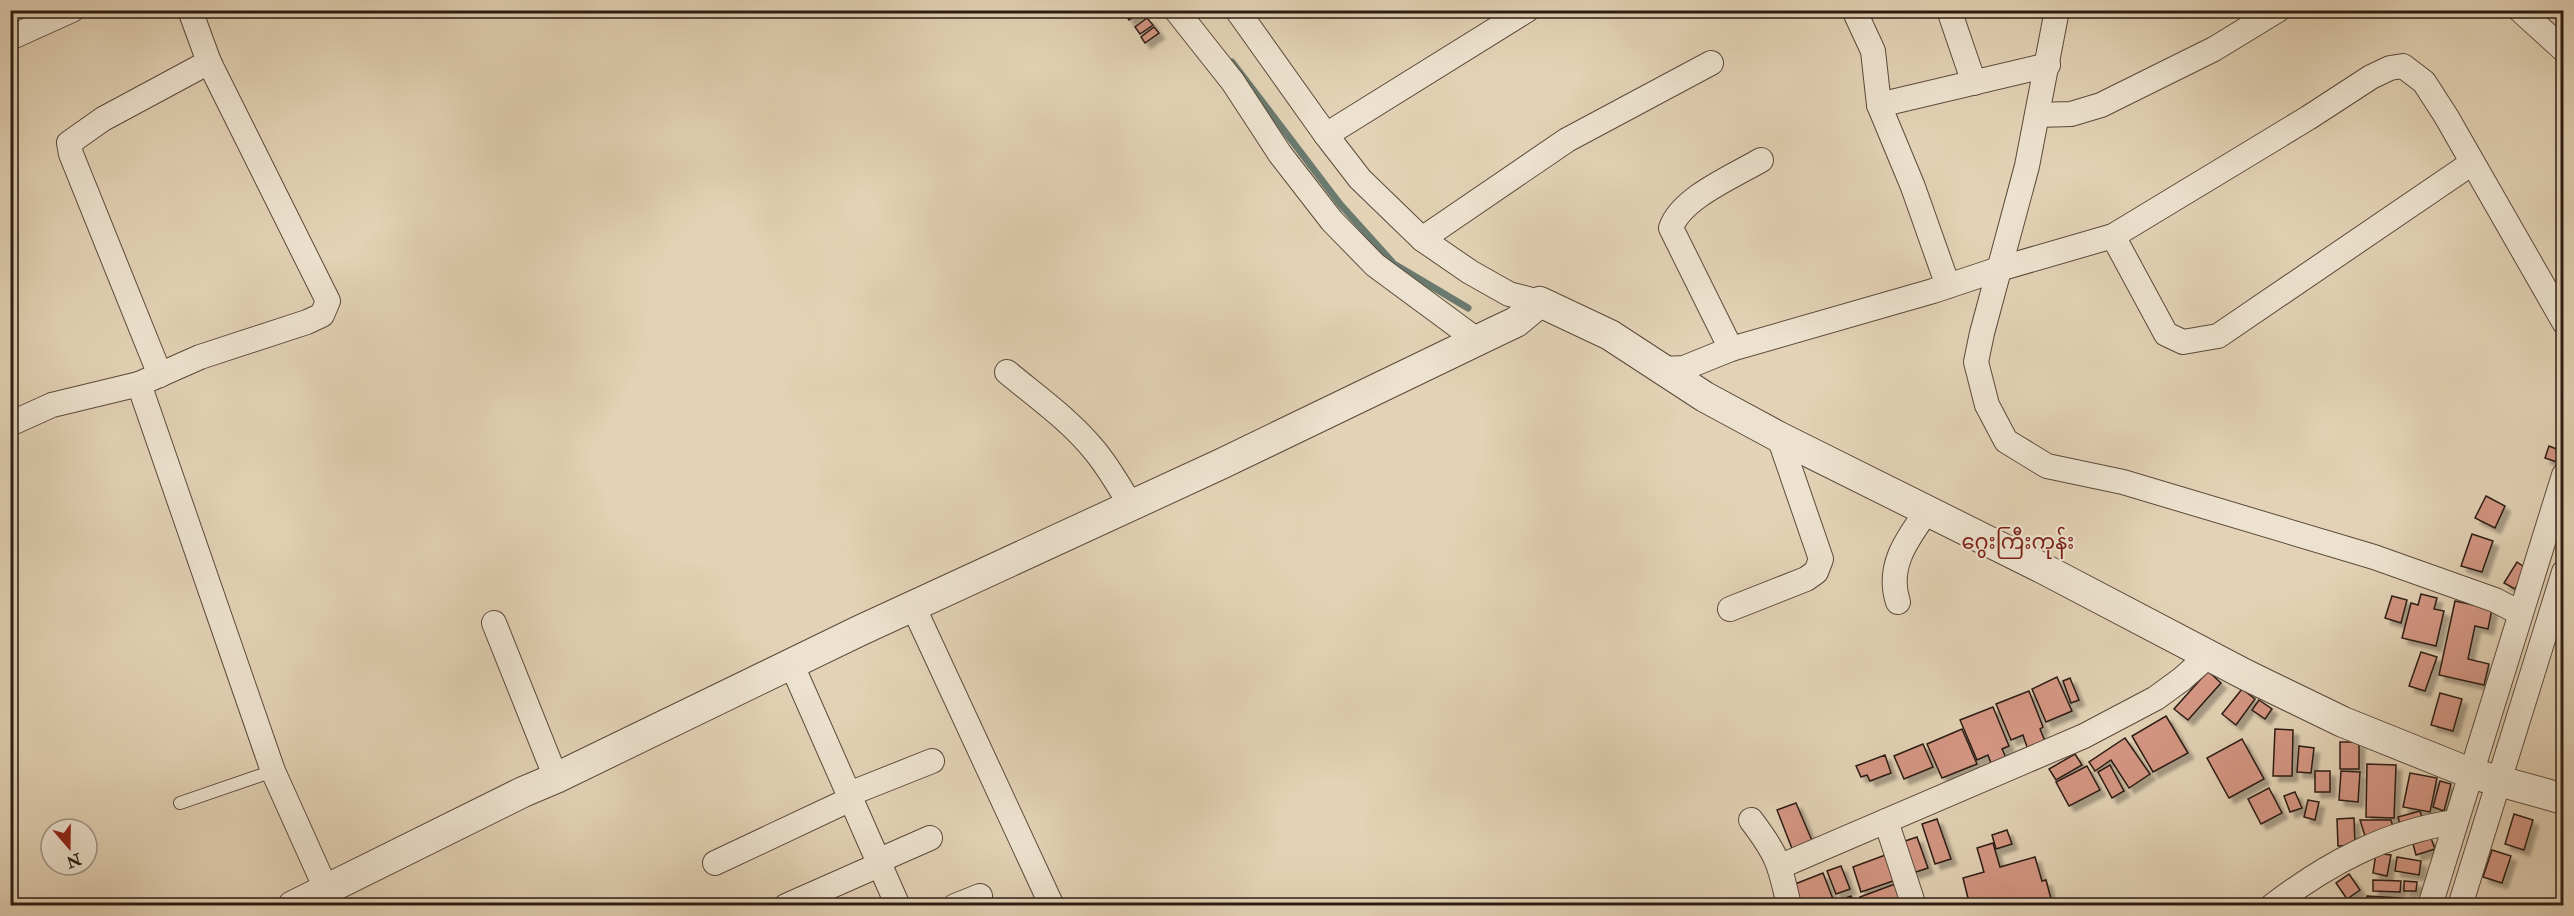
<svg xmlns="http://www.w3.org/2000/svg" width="2574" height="916" font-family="'IM FELL Double Pica','Noto Sans Myanmar',serif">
	<defs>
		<filter id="shadow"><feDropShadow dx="5.5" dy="5.5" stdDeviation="1.5" flood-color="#0004"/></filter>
	</defs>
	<rect width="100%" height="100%" fill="#e3d2b5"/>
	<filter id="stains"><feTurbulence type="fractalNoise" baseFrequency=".00333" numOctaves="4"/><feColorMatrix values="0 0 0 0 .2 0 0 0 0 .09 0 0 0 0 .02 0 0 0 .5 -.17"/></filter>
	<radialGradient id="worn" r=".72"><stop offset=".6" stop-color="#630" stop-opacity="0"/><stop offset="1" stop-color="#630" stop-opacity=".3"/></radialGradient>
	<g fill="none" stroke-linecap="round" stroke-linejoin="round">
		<path stroke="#6b7a6e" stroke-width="7" d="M1232 62 1340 204 1394 264 1468 308"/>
	</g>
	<g fill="#d49683" stroke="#2c1c13" stroke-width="1.5" filter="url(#shadow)">
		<path d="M1123 10H1143L1129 20Z"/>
		<path d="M1147 18 1153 25 1140 34 1135 27Z"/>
		<path d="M1154 27 1159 33 1145 43 1141 37Z"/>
		<path d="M2549 446 2564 452 2560 463 2545 458Z"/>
		<path d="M2486 496 2505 506 2495 528 2475 518Z"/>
		<path d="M2472 534 2493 541 2482 572 2461 566Z"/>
		<path d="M2517 562 2527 569 2515 589 2504 583Z"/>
		<path d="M2421 594 2437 598 2434 609 2444 611 2436 646 2402 638 2411 603 2418 605Z"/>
		<path d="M2392 596 2407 600 2401 623 2385 618Z"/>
		<path d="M2455 601 2492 609 2488 629 2475 626 2468 659 2489 664 2484 685 2439 675Z"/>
		<path d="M2421 652 2437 657 2425 691 2409 686Z"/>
		<path d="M2208 671 2221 683 2188 720 2174 709Z"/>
		<path d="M2057 677 2072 711 2046 722 2032 689Z"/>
		<path d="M2070 678 2079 700 2071 703 2063 681Z"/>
		<path d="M2242 689 2255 699 2236 725 2222 714Z"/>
		<path d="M2029 691 2043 727 2040 729 2047 746 2029 753 2023 735 2011 740 1996 704Z"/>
		<path d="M2440 693 2462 699 2453 731 2431 725Z"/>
		<path d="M2259 700 2272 709 2265 719 2252 710Z"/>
		<path d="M1993 707 2009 746 2002 749 2007 760 1992 766 1988 755 1977 760 1960 720Z"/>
		<path d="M2166 716 2188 753 2153 772 2132 736Z"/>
		<path d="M1962 729 1977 764 1942 778 1927 744Z"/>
		<path d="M2275 729 2293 730 2292 776H2273Z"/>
		<path d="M2125 738 2150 774 2129 788 2111 760 2095 771 2089 762Z"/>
		<path d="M2242 739 2264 779 2229 798 2207 758Z"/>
		<rect x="2340" y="742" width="19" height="27"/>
		<path d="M1923 744 1933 767 1904 779 1894 756Z"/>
		<path d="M2299 746 2314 748 2311 773 2297 772Z"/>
		<path d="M2075 754 2082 765 2056 780 2049 769Z"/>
		<path d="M1885 755 1891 773 1870 781 1867 775 1861 777 1856 766Z"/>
		<path d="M2367 764 2396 765 2394 818 2366 817Z"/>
		<path d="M2110 765 2124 791 2112 798 2098 772Z"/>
		<path d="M2087 766 2100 790 2069 806 2056 782Z"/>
		<rect x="2315" y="771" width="15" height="21"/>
		<path d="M2341 771 2360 772 2358 802 2339 800Z"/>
		<path d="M2410 773 2437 778 2430 812 2403 807Z"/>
		<path d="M2440 781 2451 784 2444 811 2433 807Z"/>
		<path d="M2269 788 2282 813 2261 824 2248 799Z"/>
		<path d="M2295 792 2302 808 2290 812 2284 796Z"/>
		<path d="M2308 800 2319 802 2315 820 2304 817Z"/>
		<path d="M1796 803 1813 843 1793 851 1777 810Z"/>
		<path d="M2420 811 2424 825 2402 831 2398 817Z"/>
		<path d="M2514 814 2533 820 2524 850 2505 844Z"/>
		<path d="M2354 818 2355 845 2338 846 2337 819Z"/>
		<path d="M1937 819 1951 859 1935 864 1922 824Z"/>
		<path d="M2360 820H2391L2393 827 2365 836Z"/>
		<path d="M2007 830 2012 844 1996 849 1992 835Z"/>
		<path d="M1917 837 1928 868 1913 873 1902 842Z"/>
		<path d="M2431 838 2435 849 2416 855 2413 844Z"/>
		<path d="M1993 843 2000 867 2035 857 2042 881 2046 880 2053 906H1970L1963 878 1984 872 1977 848Z"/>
		<path d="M2492 850 2511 856 2502 883 2483 877Z"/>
		<path d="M2376 853 2391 855 2387 876 2373 873Z"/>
		<path d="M1888 854 1896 880 1861 892 1853 867Z"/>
		<path d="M2397 857 2421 861 2419 875 2395 871Z"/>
		<path d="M1841 866 1850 889 1836 894 1827 871Z"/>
		<path d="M1823 873 1833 899 1816 906H1798L1790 886Z"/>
		<path d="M2349 874 2360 890 2347 899 2336 883Z"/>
		<path d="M2373 880 2401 881 2400 892 2373 891Z"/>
		<path d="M2404 881 2417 882 2416 891H2404Z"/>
		<path d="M1895 884 1903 906H1863L1860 897Z"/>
		<path d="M1851 896 1855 906H1826Z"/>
		<path d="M2367 896 2401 898 2400 906H2366Z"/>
	</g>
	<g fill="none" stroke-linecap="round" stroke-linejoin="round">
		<defs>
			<path id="service" d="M180 803 273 771"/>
			<g id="minor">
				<path d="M1176 10 1233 82 1280 154 1332 221 1375 265 1478 341"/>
				<path d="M1237 10 1326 135 1360 179 1422 239 1470 272 1509 294 1540 302"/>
				<path d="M1854 10 1873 51 1879 105 2048 65"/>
				<path d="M1949 10 1974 83"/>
				<path d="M2057 10 2027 166 1982 333 1976 362 1987 405 2006 441 2047 466 2123 482 2374 557 2495 600 2520 613"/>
				<path d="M2520 10 2564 50"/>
				<path d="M10 38 72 10"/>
				<path d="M1879 105 1913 187 1948 286"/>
				<path d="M2037 115 2071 114 2101 105 2214 49 2278 10"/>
				<path d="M1326 135 1527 10"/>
				<path d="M2113 236 2166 334 2183 342 2218 336 2472 163"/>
				<path d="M1422 239 1567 140 1711 63"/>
				<path d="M1731 349 1671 228C1681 198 1734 176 1761 160"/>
				<path d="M1663 369 1684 368 1731 349 1933 291 1999 269 2113 236 2308 118 2371 77 2390 68 2403 66 2424 82 2446 116 2564 322"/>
				<path d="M1007 372C1037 397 1070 420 1095 451 1109 468 1120 487 1131 506"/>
				<path d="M160 375 71 154 69 143 103 119 209 62"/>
				<path d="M139 384 200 357 307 322 322 315 328 301 209 62 190 10"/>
				<path d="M10 424 52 405 139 384 273 771 326 889"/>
				<path d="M1898 602C1886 566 1908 538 1927 511"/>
				<path d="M913 606 1052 906"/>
				<path d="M1730 609 1806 579 1816 572 1821 559 1779 437"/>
				<path d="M494 623 556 778"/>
				<path d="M791 663 898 906"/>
				<path d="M849 794 932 761"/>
				<path d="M1751 820C1777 854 1780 864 1789 906"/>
				<path d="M1886 821 1914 906"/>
				<path d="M880 860 930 838"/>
				<path d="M715 863 851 799"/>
				<path d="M1781 866 2084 736 2156 698 2182 679 2209 655"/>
				<path d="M786 906 881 864"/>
				<path d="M955 906 980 896"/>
				<path d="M2272 906C2327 864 2386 832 2455 822"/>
				<path d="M2430 906 2564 475"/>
				<path d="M2460 906 2564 572"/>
			</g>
			<path id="tertiary" d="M293 906 523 792 556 778 859 631 1221 464 1499 330 1516 322 1540 302 1610 335 1705 397 1779 437 2044 569 2246 675 2343 722 2470 773 2564 799"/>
		</defs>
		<use href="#service" stroke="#5a4a3c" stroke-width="14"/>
		<use href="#minor" stroke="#5a4a3c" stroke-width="26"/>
		<use href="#tertiary" stroke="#5a4a3c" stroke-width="32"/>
		<use href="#service" stroke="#ede2cf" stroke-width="12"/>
		<use href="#minor" stroke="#ede2cf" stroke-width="24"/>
		<use href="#tertiary" stroke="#ede2cf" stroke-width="30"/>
	</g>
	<g text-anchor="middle" stroke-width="4.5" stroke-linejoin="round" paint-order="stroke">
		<g font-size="21" fill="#7a1f14" stroke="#ede2cf">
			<text x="2018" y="549">ဂွေးကြီးကုန်း</text>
		</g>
	</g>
	<rect width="2574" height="916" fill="none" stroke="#e3d2b5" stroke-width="36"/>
	<rect x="12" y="12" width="2550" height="892" fill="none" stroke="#2c1c13" stroke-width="3"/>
	<rect x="18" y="18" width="2538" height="880" fill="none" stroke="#2c1c13" stroke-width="1.5"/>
	<g transform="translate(69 847) rotate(160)"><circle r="28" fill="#ede2cf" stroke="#a09384" stroke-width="1.5"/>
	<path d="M0-4.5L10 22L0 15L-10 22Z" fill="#8f2418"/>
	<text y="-9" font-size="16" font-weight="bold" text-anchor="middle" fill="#2c1c13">N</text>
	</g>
	<rect width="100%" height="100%" filter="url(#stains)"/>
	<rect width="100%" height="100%" fill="url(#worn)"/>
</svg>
